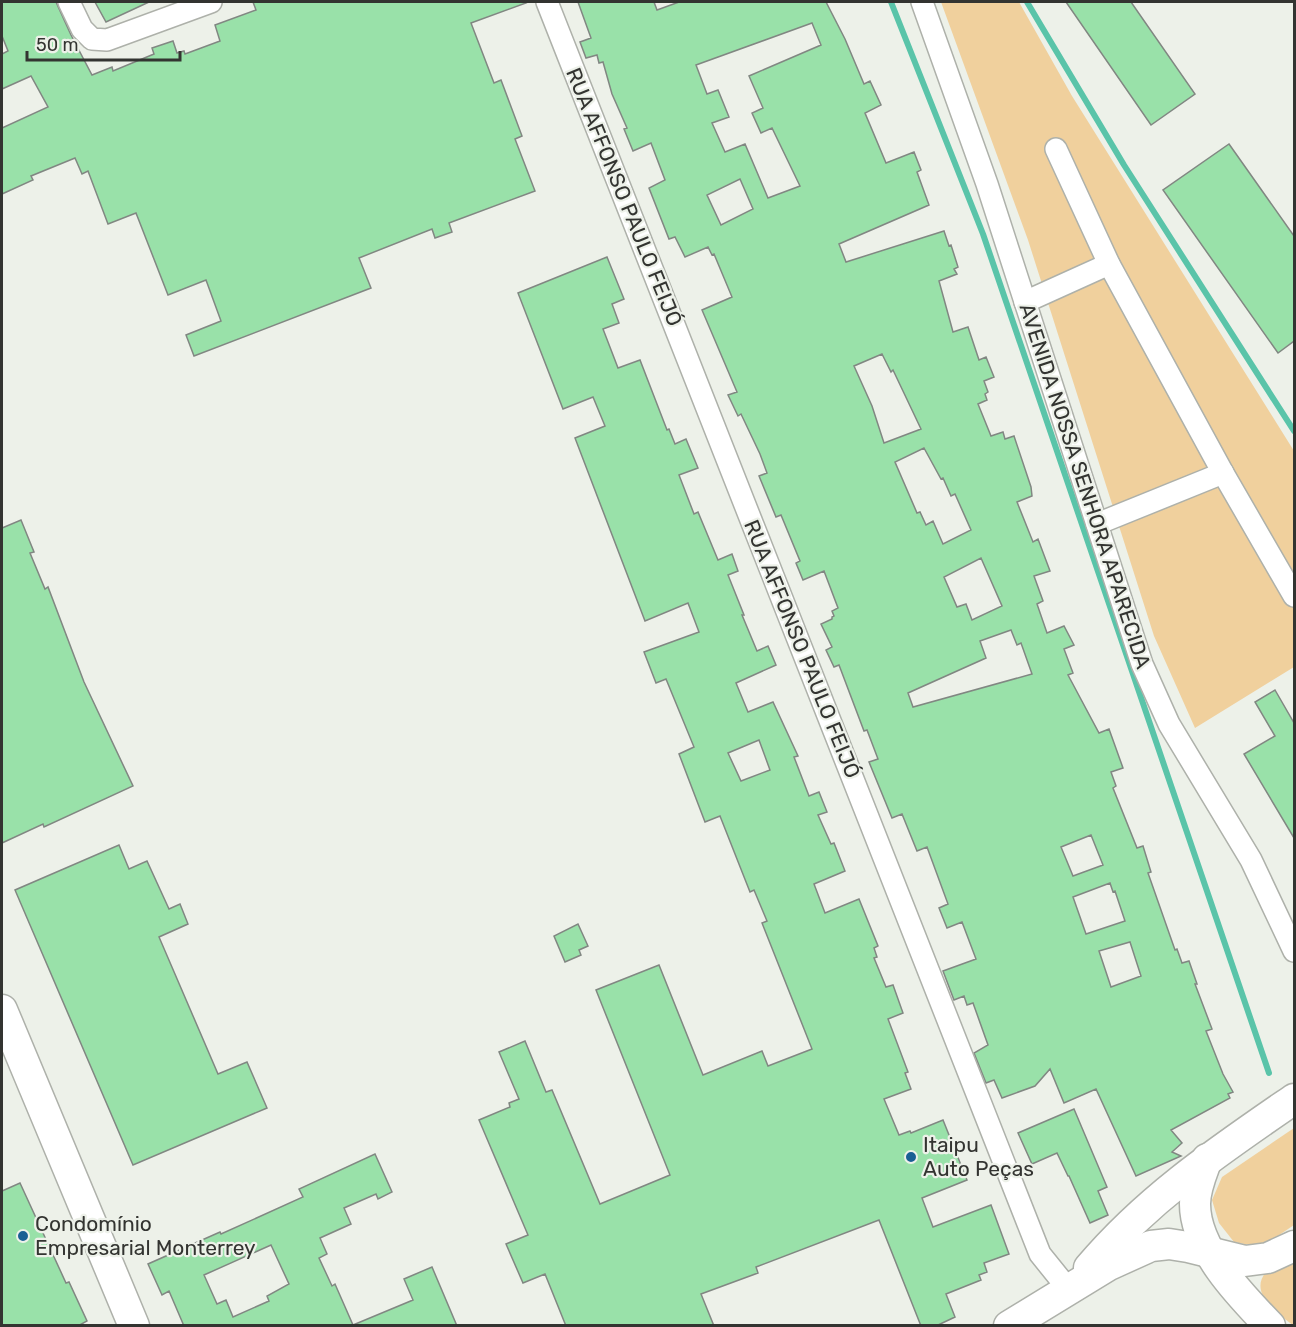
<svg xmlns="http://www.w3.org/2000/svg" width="1296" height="1327" font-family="Rubik,sans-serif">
	<rect width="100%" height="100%" fill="#edf1e9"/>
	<g fill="#f0d09d">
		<path d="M941 2H1019L1072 96 1294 451V667L1195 728 1154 636 1028 240Z"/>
		<path d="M1294 1128V1225L1269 1242 1255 1246 1234 1242 1219 1223 1212 1200 1222 1177Z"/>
		<path d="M1294 1253V1325H1293C1278 1314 1248 1293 1266 1272 1273 1264 1286 1258 1294 1253Z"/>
	</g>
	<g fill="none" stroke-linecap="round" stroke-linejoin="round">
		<g stroke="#5ac4a9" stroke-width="6">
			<path d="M891 2 983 234 1269 1073"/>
			<path d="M1027 2 1124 165 1294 431"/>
		</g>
	</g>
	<g fill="#99e1a9" stroke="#818782" stroke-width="1.5" fill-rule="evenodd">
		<path d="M2 2H56L71 35 92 75 112 67 113 71 154 54 152 48 173 41 177 53 184 51 185 54 220 41 215 25 256 10 253 2H525L526 3 471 23 494 83 501 80 522 136 515 139 535 191 449 223 452 232 435 238 432 229 359 258 371 288 194 356 186 335 221 321 206 280 168 295 136 213 108 224 88 171 82 174 75 158 31 176 33 180 2 194V128L48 107 31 76 2 89V54L8 51 2 36Z"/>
		<path d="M95 2H149L106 22Z"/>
		<path d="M578 2H654L657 10 679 2H826L845 39 864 84 870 81 881 105 865 113 886 163 914 152 921 170 917 172 929 205 839 244 846 262 944 231 949 246 951 245 958 267 954 269 957 274 939 281 953 332 968 327 979 360 986 357 994 377 984 381 988 392 985 394 987 400 978 404 991 436 1003 432 1005 439 1014 436 1031 487 1032 496 1017 502 1033 542 1038 539 1050 571 1034 576 1043 601 1037 604 1047 633 1064 626 1074 645 1064 649 1073 673 1068 675 1099 733 1109 729 1123 768 1111 772 1116 786 1113 788 1137 848 1143 846 1151 872 1148 873 1175 950 1177 949 1182 963 1189 961 1197 984H1195L1212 1029 1206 1031 1223 1074 1233 1092 1228 1094 1230 1098 1171 1130 1182 1143 1172 1152 1181 1156 1136 1176 1096 1089 1064 1103 1050 1069 1035 1086 1002 1098 994 1080 986 1083 974 1053 988 1045 973 1003 967 1005 964 996 954 1000 943 971 976 959 962 922 947 928 939 908 948 904 927 847 917 851 902 814 892 818 869 762 878 759 867 730 864 731 839 665 834 667 826 650 832 647 821 624 832 619V617L834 616 832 611 838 608 824 571 803 580 796 563 800 561 781 515 776 517 759 476 767 473 760 454 741 414 738 416 728 395 737 392 702 310 732 297 714 254 712 255 708 247 685 257 675 237 669 239 649 188 665 180 651 143 633 151 624 129 627 128 612 94 603 62 599 63 597 55 586 58 580 42 591 38ZM812 23 821 45 749 76 763 108 752 113 761 133 772 128 800 186 768 198 745 144 725 152 712 123 729 117 718 90 707 94 696 65ZM740 179 753 209 721 225 707 195ZM882 354 891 372 893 370 921 429 884 443 872 406 854 366ZM924 448 941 479 943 478 951 496 955 494 971 530 943 544 933 521 926 525 920 512 917 513 895 462ZM981 558 1002 606 972 620 966 604 957 607 944 577ZM1011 630 1017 645 1021 643 1032 674 913 707 908 693 986 658 980 641ZM1091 835 1103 865 1073 876 1061 847ZM1110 883 1113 892 1115 891 1125 921 1086 934 1073 897ZM1130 942 1141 976 1111 987 1099 951Z"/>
		<path d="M1066 2H1131L1195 94 1151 125Z"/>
		<path d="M1229 144 1294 236V341L1278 353 1163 190Z"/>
		<path d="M607 257 624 299 612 304 619 323 603 329 618 368 640 360 667 430 669 429 675 444 686 439 698 468 679 475 694 514 698 512 718 560 732 554 738 571 728 575 744 615H742L757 651 768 646 776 665 736 683 748 712 773 702 798 756 794 757 809 796 819 792 827 812 818 815 831 844 834 843 845 871 814 884 825 913 859 899 878 946 874 948 877 957 874 958 886 987 893 985 903 1013 888 1019 908 1072 905 1073 911 1089 884 1099 899 1135 910 1131 911 1133 943 1120 967 1180 922 1198 933 1227 991 1205 1009 1254 984 1263 987 1272 979 1275 981 1280 946 1294 955 1317 936 1326H921L879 1220 756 1267 758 1273 701 1294 714 1326H566L545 1274 523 1283 506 1244 528 1235 479 1120 510 1107 509 1103 519 1099 499 1052 525 1041 546 1092 552 1090 600 1204 670 1175 596 990 659 965 703 1075 762 1051 768 1066 812 1049 762 923 767 921 754 890 750 892 720 816 705 822 679 754 694 747 666 679 656 683 644 652 699 632 688 603 645 621 575 438 605 426 593 397 563 409 518 293ZM759 740 770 770 741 781 728 753Z"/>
		<path d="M21 520 34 552 30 553 45 589 48 587 84 682 133 786 44 827 43 824 2 843V528Z"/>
		<path d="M1275 690 1294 723V838L1244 754 1275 736 1255 702Z"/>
		<path d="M119 845 129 869 147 861 169 909 180 904 188 924 159 937 218 1074 247 1062 267 1108 133 1165 15 890Z"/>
		<path d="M578 924 588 946 579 950 581 955 565 962 554 936Z"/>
		<path d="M1074 1109 1107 1187 1098 1191 1108 1215 1090 1223 1069 1176H1068L1057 1153 1032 1164 1018 1133Z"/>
		<path d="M375 1154 392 1192 378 1199 376 1194 344 1208 351 1224 320 1238 327 1254 319 1258 332 1286 335 1284 353 1325 413 1300 404 1279 432 1267 457 1326H184L169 1291 162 1295 148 1264 220 1232 221 1234 303 1197 299 1189ZM271 1245 289 1284 267 1296 269 1301 233 1317 226 1300 217 1304 204 1275Z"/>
		<path d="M20 1183 66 1283 69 1282 87 1321 78 1326H2V1191Z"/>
	</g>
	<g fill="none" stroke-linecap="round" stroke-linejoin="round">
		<defs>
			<g id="street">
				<path d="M69 2 82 29 92 39 107 40 211 2"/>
				<path d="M547 2 1040 1254 1069 1290"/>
				<path d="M922 2 987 184 1142 664 1169 724 1251 860 1294 951"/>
				<path d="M1056 149 1109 264 1223 473 1294 596"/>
				<path d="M1025 302 1109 264"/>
				<path d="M1097 524 1223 473"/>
			</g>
			<g id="secondary">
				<path d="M2 1010 134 1326"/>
				<path d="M1207 1159C1202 1173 1195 1188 1195 1204 1195 1249 1240 1295 1270 1326"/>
				<path d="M1089 1268C1148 1198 1220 1150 1294 1099"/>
				<path d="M1009 1326 1109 1265 1151 1246 1169 1244 1188 1247 1245 1261 1268 1258 1294 1246"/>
			</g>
		</defs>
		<use href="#street" stroke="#aeb1aa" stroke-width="24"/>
		<use href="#secondary" stroke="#aeb1aa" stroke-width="33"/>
		<use href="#street" stroke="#fff" stroke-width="21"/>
		<use href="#secondary" stroke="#fff" stroke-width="30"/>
	</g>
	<g fill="#1a5f94" stroke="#edf1e9" stroke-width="2">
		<circle cx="911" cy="1157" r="6"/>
		<circle cx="23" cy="1236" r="6"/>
	</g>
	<g text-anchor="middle" stroke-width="4.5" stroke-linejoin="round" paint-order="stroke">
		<g font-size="21" fill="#333431" stroke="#edf1e9">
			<text transform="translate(624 197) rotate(68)" y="7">RUA AFFONSO PAULO FEIJÓ</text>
			<text transform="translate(1085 486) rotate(72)" y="7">AVENIDA NOSSA SENHORA APARECIDA</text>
			<text transform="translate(802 649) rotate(68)" y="7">RUA AFFONSO PAULO FEIJÓ</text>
		</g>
		<g font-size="21" fill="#333431" stroke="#edf1e9" text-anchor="start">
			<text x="923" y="1152">Itaipu<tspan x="923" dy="24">Auto Peças</tspan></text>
			<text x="35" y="1231">Condomínio<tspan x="35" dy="24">Empresarial Monterrey</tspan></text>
		</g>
	</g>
	<rect width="1296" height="1327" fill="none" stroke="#333431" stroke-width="6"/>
	<path d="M27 51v9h153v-9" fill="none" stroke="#333431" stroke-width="3"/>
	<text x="36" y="51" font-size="18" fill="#333431" stroke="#edf1e9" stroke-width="4.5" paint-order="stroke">50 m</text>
</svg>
